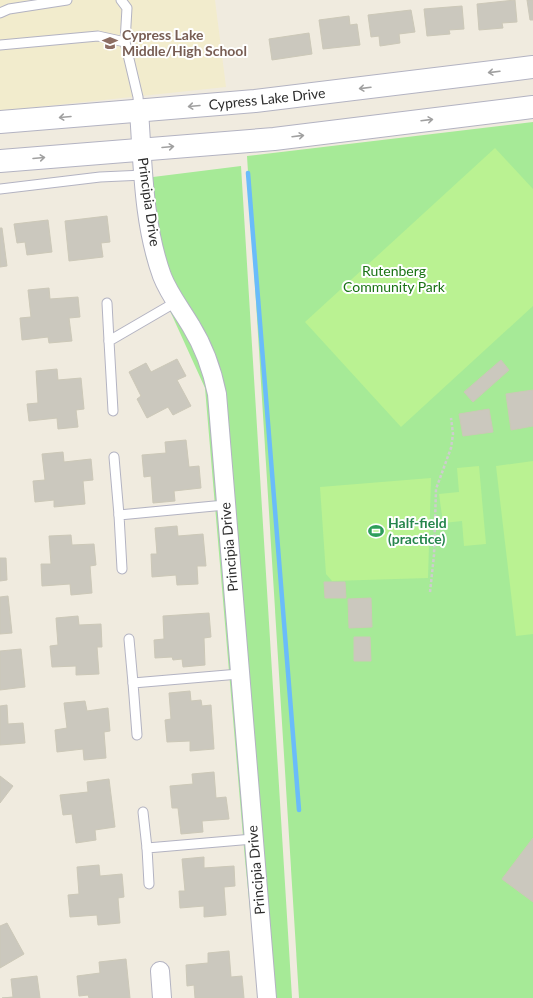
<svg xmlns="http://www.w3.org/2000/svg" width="533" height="998" font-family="Lato,sans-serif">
	<rect width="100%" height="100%" fill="#f0ebdf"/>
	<path fill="#f2eccd" d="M0 0H215L226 87 0 111Z"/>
	<g fill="#a6ea97">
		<path d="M533 122V998H299L247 156Z"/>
		<path d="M241 166 292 998H259L245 860 205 388 146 258 137 179Z"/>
	</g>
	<g fill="#baf292">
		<path d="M495 148 533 189V306L401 427 305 322Z"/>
		<path d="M533 461V634L516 636 496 466Z"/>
		<path d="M479 466 486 544 464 546 462 521 443 523 439 494 459 492 457 468Z"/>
		<path d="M431 478 428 578 332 581 326 574 320 487Z"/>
	</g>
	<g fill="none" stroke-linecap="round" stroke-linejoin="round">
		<path stroke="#6abcfa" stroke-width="4.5" d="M248 173 299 810"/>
	</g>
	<g fill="#cbc8be" stroke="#ccc8b8">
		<path d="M515 0 517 22 502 23 503 28 479 30 477 4Z"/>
		<path d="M527 0H533V20H530Z"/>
		<path d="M462 6 464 29 449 30 450 34 427 36 424 9Z"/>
		<path d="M411 10 415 32 399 34 400 43 380 46 379 36 371 37 368 15Z"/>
		<path d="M349 16 350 25 357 24 360 45 323 49 319 20Z"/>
		<path d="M309 33 312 54 272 60 269 39Z"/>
		<path d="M107 216 110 242 101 243 103 257 69 261 65 221Z"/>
		<path d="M48 220 52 252 27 255 25 242 17 243 14 224Z"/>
		<path d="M0 228H2L7 266 0 267Z"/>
		<path d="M49 288 50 299 78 297 80 317 69 318 72 341 49 343 48 337 22 340 20 318 31 317 28 290Z"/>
		<path d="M177 359 186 376 177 380 191 406 173 415 168 407 147 418 137 399 141 396 129 372 146 363 151 372Z"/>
		<path d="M501 360 509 370 473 402 464 392Z"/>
		<path d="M57 369 58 380 81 378 84 409 76 410 78 427 58 429 57 418 29 421 27 404 38 403 36 371Z"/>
		<path d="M533 390V426L511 430 506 394Z"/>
		<path d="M489 409 493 432 463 436 459 414Z"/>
		<path d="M186 440 189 467 199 466 201 488 174 491 175 501 153 503 151 476 144 477 142 455 166 453 165 442Z"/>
		<path d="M63 452 64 462 91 459 93 480 83 481 85 504 54 507V500L35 502 33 481 45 480 42 454Z"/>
		<path d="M177 526 178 536 203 534 206 566H197L198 584 177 585 176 575 152 577 151 554H157L155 528Z"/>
		<path d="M71 535 72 545 94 544 96 565 90 566 92 593 71 595 70 584 42 586 41 564H51L49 536Z"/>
		<path d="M0 558H6L7 580 0 581Z"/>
		<path d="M324 582H345L346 598H325Z"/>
		<path d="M8 596 12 633 0 634V597Z"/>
		<path d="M371 598 372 627 349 628 348 599Z"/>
		<path d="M209 613 211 637 204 638 205 665 183 667 182 659 173 660 172 657 155 658 154 640 164 639 163 616Z"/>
		<path d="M78 616 79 625 101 624 102 647H97L99 674 76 675V666L52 667 50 646 58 645 56 618Z"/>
		<path d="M354 637H370L371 661H354Z"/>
		<path d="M21 649 25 687 0 690V651Z"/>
		<path d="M190 691 191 701 201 700 202 706 211 705 214 749 190 751V741L167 742 165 720 171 719 169 693Z"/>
		<path d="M85 701 87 711 108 708 110 731 104 732 106 758 84 760 83 749 57 752 55 730 67 728 64 703Z"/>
		<path d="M7 705 8 724 23 723 25 743 0 745V706Z"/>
		<path d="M214 772 216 798 226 797 229 819 202 821 203 832 181 834 178 808H172L170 786 193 784 192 774Z"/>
		<path d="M0 776 13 786 0 803Z"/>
		<path d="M109 779 115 827 95 830 96 840 76 843 72 814 63 815 60 795 88 792 87 782Z"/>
		<path d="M533 838V902L502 879Z"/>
		<path d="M204 857V868L234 866 235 886 224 887 226 915 204 917V906L180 908 179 891H185L182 859Z"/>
		<path d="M99 865 100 876 122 874 124 897 118 898 120 923 98 925 97 915 70 917 68 895 79 894 77 867Z"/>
		<path d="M7 923 24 954 0 968V926Z"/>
		<path d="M229 951 231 977 242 976 244 998H195L194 985 187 986 186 965 208 963V953Z"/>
		<path d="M126 959 130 998H89L88 995 79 996 77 976 100 973 99 962Z"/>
		<path d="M37 976 40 998H2L13 997 11 979Z"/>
	</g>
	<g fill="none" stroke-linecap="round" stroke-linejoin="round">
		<defs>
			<g id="service">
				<path d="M121 0 127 8 125 42"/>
				<path d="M0 13 9 9 67 0"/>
				<path d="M0 45 98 36 125 42 138 97 139 111"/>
				<path d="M0 189 100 177 144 175"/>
				<path d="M107 303 109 341"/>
				<path d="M113 411 109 341 176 302"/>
				<path d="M114 457 119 515"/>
				<path d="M122 569 119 515 225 505"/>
				<path d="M129 639 133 683"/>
				<path d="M137 735 133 683 239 674"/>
				<path d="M143 812 147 848"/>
				<path d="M149 884 147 848 253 839"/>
			</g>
			<g id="minor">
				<path d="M139 111C143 166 143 223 162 276 169 294 181 309 191 326 204 347 212 369 217 394L267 998"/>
				<path d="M160 971 162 998"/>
			</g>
			<g id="secondary">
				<path d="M0 122 255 101 533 67"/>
				<path d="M0 161 274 139 533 107"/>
			</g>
		</defs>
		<use href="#service" stroke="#b3b3c2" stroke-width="11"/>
		<use href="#minor" stroke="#b3b3c2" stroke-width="20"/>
		<use href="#secondary" stroke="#b3b3c2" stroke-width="24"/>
		<path stroke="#cdcdcd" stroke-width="2.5" stroke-dasharray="3 2" stroke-linecap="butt" d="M430 592 434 555 436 489 451 448 453 434 451 418"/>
		<use href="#service" stroke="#fff" stroke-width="9"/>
		<use href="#minor" stroke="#fff" stroke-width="18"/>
		<use href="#secondary" stroke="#fff" stroke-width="22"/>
	</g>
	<defs><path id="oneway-shaft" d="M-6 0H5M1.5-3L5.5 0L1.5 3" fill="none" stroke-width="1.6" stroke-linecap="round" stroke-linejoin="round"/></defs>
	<g stroke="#a0a0a0">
		<use href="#oneway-shaft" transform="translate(494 72) rotate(173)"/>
		<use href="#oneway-shaft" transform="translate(365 88) rotate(173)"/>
		<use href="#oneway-shaft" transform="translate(194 106) rotate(175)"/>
		<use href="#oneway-shaft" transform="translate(65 117) rotate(175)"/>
		<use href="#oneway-shaft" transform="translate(427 120) rotate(-7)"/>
		<use href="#oneway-shaft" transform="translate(298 136) rotate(-7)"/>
		<use href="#oneway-shaft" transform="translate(168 147) rotate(-5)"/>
		<use href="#oneway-shaft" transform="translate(39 158) rotate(-5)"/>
	</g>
	<defs>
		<symbol id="school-bare" viewBox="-9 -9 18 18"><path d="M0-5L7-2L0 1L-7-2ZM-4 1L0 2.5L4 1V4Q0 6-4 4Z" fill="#8d6e63" stroke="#fff" stroke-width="2.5" paint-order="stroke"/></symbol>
		<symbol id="stadium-bare" viewBox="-9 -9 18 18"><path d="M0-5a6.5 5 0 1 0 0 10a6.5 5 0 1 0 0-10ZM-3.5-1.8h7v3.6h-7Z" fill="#2e9e5b" stroke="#fff" stroke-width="2.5" paint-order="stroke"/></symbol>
	</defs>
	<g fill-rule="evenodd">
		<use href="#school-bare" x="99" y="32" width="22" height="22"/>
		<use href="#stadium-bare" x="365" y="520" width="22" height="22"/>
	</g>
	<g text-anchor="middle" stroke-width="4" stroke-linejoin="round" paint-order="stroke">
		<g font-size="14" font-weight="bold" fill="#785e54" stroke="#fff" text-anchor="start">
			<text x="122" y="40">Cypress Lake<tspan x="122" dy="16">Middle/High School</tspan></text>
		</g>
		<g font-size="14" fill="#2d2d2d" stroke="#fff">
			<text transform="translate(267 99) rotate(-6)" y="5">Cypress Lake Drive</text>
			<text transform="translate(149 202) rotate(82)" y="5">Principia Drive</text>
			<text transform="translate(229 547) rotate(-95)" y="5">Principia Drive</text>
			<text transform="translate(256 870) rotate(-95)" y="5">Principia Drive</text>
		</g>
		<g font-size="14" fill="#197314" stroke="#fff">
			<text x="394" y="276">Rutenberg<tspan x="394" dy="16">Community Park</tspan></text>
		</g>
		<g font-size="14" font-weight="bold" fill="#27864d" stroke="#fff" text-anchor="start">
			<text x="388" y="528">Half-field<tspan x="388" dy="16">(practice)</tspan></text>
		</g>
	</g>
</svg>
